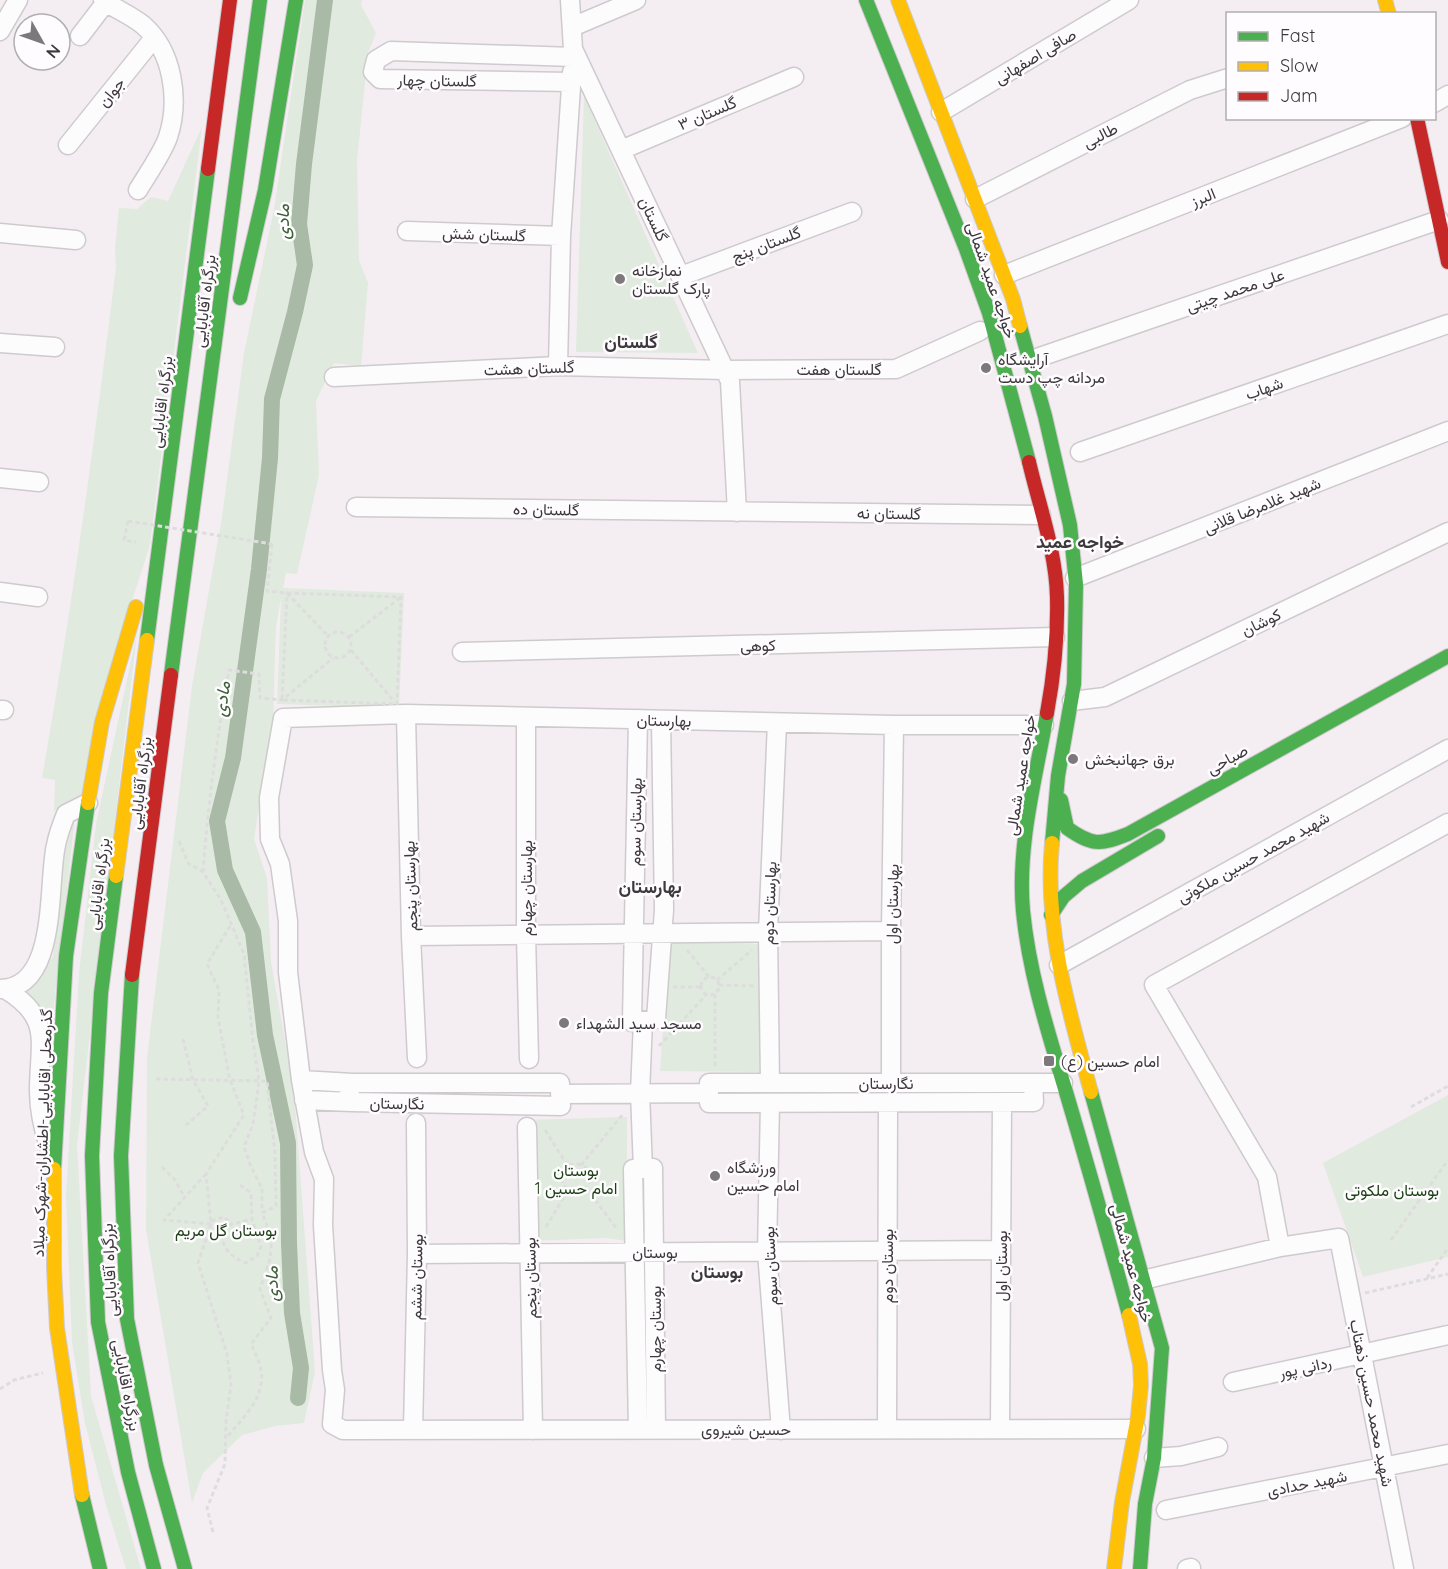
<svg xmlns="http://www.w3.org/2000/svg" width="1448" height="1569" font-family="Quicksand,Vazirmatn,sans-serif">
  <rect width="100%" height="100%" fill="#f4eef3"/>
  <path fill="#e1eadf" d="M305 0H362L361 5 376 33 368 53 357 161 359 260 368 283 361 366 334 363 316 401 319 475 297 574 286 573 283 588 404 593 399 708 277 704 281 598 276 627 273 721 254 839 267 878 271 962 294 1091 315 1372 304 1423 275 1426 242 1435 203 1473 192 1503 146 1229 147 1058 192 686 222 517 244 353 274 209Z
    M584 96 698 353 576 352Z
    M202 127 150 545 124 626 82 798 54 811 55 780 42 778C72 608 95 438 116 267L115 248 119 208 137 209 151 197 168 201Z
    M137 633 77 1145 91 1396 141 1569H126L106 1505 85 1423 72 1343 66 1196 79 973 96 824Z
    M75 817 47 1067V1016L20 989 40 975 53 956 64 856Z
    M669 939 759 944 763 1072 660 1071Z
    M1448 1095V1257L1363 1277 1323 1163Z
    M627 1117V1241L606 1238 527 1241 524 1120Z"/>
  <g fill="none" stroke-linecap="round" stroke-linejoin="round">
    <path stroke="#a9baa6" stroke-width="16" d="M298 1398 301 1368 292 1313 289 1243 288 1143 265 1035 253 932 225 870 217 821 233 758 259 569 270 458 272 399 295 312 305 265 299 224 304 164 325 0"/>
    <g stroke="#cecacd" stroke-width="21">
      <path id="street" d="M103 0C115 9 131 15 143 25 173 51 180 100 168 137 163 152 147 175 138 190
        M570 0 573 49 730 381 737 512
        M572 27 636 0
        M0 31 18 0
        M80 36 106 2
        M572 82 380 79 373 72 376 60 391 51 573 57
        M1434 103 1448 95
        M941 112 1129 0
        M68 145 154 38
        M621 150 794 77
        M975 199 1190 90 1228 78
        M407 231 561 236
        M0 233 76 240
        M1004 275 1402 118
        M681 276 852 212
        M0 343 55 347
        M1031 360 1439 220
        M558 366 561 236 572 72
        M334 377 558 366 725 370 896 369 980 331
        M1080 452 1448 324
        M0 478 39 482
        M356 507 1041 515
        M1075 578 1448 431
        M0 592 38 597
        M462 652 1055 637
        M1072 701 1105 697 1448 532
        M0 710H4
        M406 714 411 936 417 1058
        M526 717V934L529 1059
        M638 719 632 1022 643 1021 640 1093 643 1169 653 1168 656 1429
        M1044 725H894L406 714 283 718 269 798 270 839 280 864 288 921V972L301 1080 314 1152 324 1179 323 1225 332 1370 335 1390 332 1424 343 1430 1136 1429
        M411 936 891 931
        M1059 965 1448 749
        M0 989C59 989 47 884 56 845 58 835 62 824 66 814L88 803
        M5 989C53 1018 39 1042 39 1091 39 1110 44 1132 50 1150
        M643 1021 656 1019 664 910 661 720
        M301 1080 353 1083H560L561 1106 352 1102 349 1091 353 1083
        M770 1083 768 932 777 723
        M891 1083V931L894 725
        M1033 1083 1034 1102 709 1103V1083H1063
        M560 1094 709 1093
        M304 1100 352 1102
        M770 1103 767 1252 781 1430
        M527 1127 533 1430
        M1280 1247 1267 1177 1154 985 1448 823
        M417 1254 1001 1250
        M1143 1280 1280 1247 1339 1238 1404 1569
        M1233 1382 1448 1335
        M638 1429 633 1169H643
        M887 1429 888 1103
        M1000 1429 1002 1102
        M413 1430 417 1254 416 1123
        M1154 1458 1181 1456 1218 1447
        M1166 1510 1448 1454
        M1187 1569 1191 1568"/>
    </g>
    <g stroke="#cecacd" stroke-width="16">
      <path id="fast" d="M866 0 966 249 989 313 1029 462
        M240 298 265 190 296 0
        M1020 326 1045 416 1070 525 1076 584 1074 684 1058 776 1052 843
        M147 640 208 169
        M171 675 260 0
        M1047 713C1036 777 1017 845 1023 911 1029 973 1048 1032 1066 1092 1088 1166 1109 1241 1129 1315
        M1061 800 1067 828C1092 846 1100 845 1128 834L1448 656
        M116 876 101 993 92 1156 98 1322 128 1472 154 1569
        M1051 915 1063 897 1082 881 1158 836
        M132 975 121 1156 127 1319 156 1465 185 1569
        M1091 1092 1162 1348 1154 1458 1145 1504 1140 1569
        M54 1169 66 956 88 803
        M82 1495 100 1569"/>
    </g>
    <g stroke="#cecacd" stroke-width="16">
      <path id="slow" d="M898 0 1013 299 1020 326
        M1385 0 1389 14
        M88 803 102 722 136 607
        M1052 843C1044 929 1069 1011 1091 1092
        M116 876 147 640
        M54 1169V1268L57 1328 82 1495
        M1114 1569 1122 1502 1138 1416 1141 1385 1140 1364 1129 1315"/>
    </g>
    <g stroke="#cecacd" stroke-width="16">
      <path id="jam" d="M1417 118 1448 262
        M208 169 230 0
        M1029 462C1039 505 1056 552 1057 597 1058 636 1054 675 1047 713
        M132 975 171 675"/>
    </g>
    <path stroke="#deddde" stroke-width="3" stroke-dasharray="4.5 3" stroke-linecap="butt" d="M128 521 124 540 136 542
      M272 544 267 591 287 593 328 636
      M287 593 401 597 397 704 282 700Z
      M325 645a13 13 0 1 1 26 0a13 13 0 1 1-26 0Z
      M349 637 400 598
      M351 650 392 699
      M179 841 188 863 203 872 221 900 244 954 253 1041 259 1081 253 1124 244 1147 251 1167 262 1188V1213
      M203 872C208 804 217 737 229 670L259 674 260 698 282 700 333 658
      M687 950 709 977
      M701 986a9 9 0 1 1 18 0a9 9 0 1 1-18 0Z
      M717 980 752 950
      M719 985 754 986
      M673 987H701
      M183 1039 193 1080 208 1106 186 1125
      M659 1046 707 994
      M715 1066V993
      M156 1079 267 1081 275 1154 276 1206 262 1213 272 1238 270 1259 260 1289 271 1318 251 1344C255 1353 260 1362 261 1371 266 1397 242 1419 227 1437
      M1411 1107 1448 1086
      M545 1130 568 1166
      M562 1178a14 14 0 1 1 28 0a14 14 0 1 1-28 0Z
      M581 1165 624 1113
      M162 1167 175 1180 185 1198
      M206 1174 164 1220 211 1224
      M240 1185 251 1193 252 1219 261 1247 257 1256 246 1263C233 1258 225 1251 222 1238L229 1225 252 1219
      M586 1188 617 1229
      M211 1221 224 1217 232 1224
      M546 1227 568 1190
      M1391 1240 1448 1160
      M1427 1278 1448 1248
      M1365 1293 1448 1274
      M0 1389 14 1380 43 1373
      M213 1532 207 1508 225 1464 226 1421 231 1385 227 1354 198 1263 211 1224 206 1174 244 1115 230 1080 218 1018 219 990 207 964 232 923"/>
    <use href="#street" stroke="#fdfcfd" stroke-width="18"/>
    <use href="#fast" stroke="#4caf50" stroke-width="14"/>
    <use href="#slow" stroke="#ffc107" stroke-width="14"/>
    <use href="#jam" stroke="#c62828" stroke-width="14"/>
    <path stroke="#deddde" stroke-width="3" stroke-dasharray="4.5 3" stroke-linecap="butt" d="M128 521 272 544"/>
  </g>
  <g fill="#7c787b" stroke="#fefcfe" stroke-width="2">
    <circle cx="620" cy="279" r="6"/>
    <circle cx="986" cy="368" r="6"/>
    <circle cx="1073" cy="759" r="6"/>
    <circle cx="564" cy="1023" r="6"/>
    <rect x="1043" y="1055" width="12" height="12" rx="3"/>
    <circle cx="715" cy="1176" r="6"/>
  </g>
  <g text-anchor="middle" stroke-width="5" stroke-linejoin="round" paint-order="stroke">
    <g font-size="16" fill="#3c383b" stroke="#fefcfe">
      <text transform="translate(1035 56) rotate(-31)" y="6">صافی اصفهانی</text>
      <text transform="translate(437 80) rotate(1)" y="6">گلستان چهار</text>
      <text transform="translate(111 92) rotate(-51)" y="6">جوان</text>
      <text transform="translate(707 113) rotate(-23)" y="6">گلستان ۳</text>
      <text transform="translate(1100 135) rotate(-27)" y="6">طالبی</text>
      <text transform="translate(1203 197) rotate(-22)" y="6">البرز</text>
      <text transform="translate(654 219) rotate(65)" y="6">گلستان</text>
      <text transform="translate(484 234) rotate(2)" y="6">گلستان شش</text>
      <text transform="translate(766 244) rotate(-21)" y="6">گلستان پنج</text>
      <text transform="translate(992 280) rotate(71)" y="6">خواجه عمید شمالی</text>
      <text transform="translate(1235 290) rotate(-19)" y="6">علی محمد چیتی</text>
      <text transform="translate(204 301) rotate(-83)" y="6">بزرگراه آقابابایی</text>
      <text transform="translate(529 368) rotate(-2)" y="6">گلستان هشت</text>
      <text x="839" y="375">گلستان هفت</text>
      <text transform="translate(1264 388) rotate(-19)" y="6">شهاب</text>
      <text transform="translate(161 402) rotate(-83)" y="6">بزرگراه اقابابایی</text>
      <text transform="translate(1262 505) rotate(-22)" y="6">شهید غلامرضا قلانی</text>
      <text transform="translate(546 509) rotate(1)" y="6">گلستان ده</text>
      <text transform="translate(889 513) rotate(1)" y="6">گلستان نه</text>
      <text transform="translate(1261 622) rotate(-26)" y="6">کوشان</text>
      <text transform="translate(758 645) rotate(-1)" y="6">کوهی</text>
      <text transform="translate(664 720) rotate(1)" y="6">بهارستان</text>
      <text transform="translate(1227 759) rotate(-29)" y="6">صباحی</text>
      <text transform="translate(1020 775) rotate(-81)" y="6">خواجه عمید شمالی</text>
      <text transform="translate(140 783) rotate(-83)" y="6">بزرگراه آقابابایی</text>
      <text transform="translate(635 822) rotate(-89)" y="6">بهارستان سوم</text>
      <text transform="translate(1253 857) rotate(-29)" y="6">شهید محمد حسین ملکوتی</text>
      <text transform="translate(98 884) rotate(-83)" y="6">بزرگراه اقابابایی</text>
      <text transform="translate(410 886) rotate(-92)" y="6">بهارستان پنجم</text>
      <text transform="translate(526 888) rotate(-90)" y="6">بهارستان چهارم</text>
      <text transform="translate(769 903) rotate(-88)" y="6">بهارستان دوم</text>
      <text transform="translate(892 904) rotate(-89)" y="6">بهارستان اول</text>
      <text x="886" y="1089">نگارستان</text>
      <text transform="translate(397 1103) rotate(1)" y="6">نگارستان</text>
      <text transform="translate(42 1133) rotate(-88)" y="6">گذرمحلی اقابابایی-اطشاران-شهرک میلاد</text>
      <text x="655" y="1258">بوستان</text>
      <text transform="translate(1132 1263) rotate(75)" y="6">خواجه عمید شمالی</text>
      <text transform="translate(770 1266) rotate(-93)" y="6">بوستان سوم</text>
      <text transform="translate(887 1266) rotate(-90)" y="6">بوستان دوم</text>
      <text transform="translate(1001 1266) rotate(-90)" y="6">بوستان اول</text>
      <text transform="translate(109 1270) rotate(-93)" y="6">بزرگراه آقابابایی</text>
      <text transform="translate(416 1277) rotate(-89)" y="6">بوستان ششم</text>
      <text transform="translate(530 1278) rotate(-91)" y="6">بوستان پنجم</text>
      <text transform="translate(655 1329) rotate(-90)" y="6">بوستان چهارم</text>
      <text transform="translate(1305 1367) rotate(-12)" y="6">ردانی پور</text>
      <text transform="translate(127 1385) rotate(79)" y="6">بزرگراه اقابابایی</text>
      <text transform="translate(1372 1403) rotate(79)" y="6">شهید محمد حسین ذهتاب</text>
      <text x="746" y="1435">حسین شیروی</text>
      <text transform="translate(1307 1483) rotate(-11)" y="6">شهید حدادی</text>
    </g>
    <g font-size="16" fill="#3c383b" stroke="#fefcfe" text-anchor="start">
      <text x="632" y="276">نمازخانه<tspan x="632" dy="18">پارک گلستان</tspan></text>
      <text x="998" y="365">آرایشگاه<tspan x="998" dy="18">مردانه چپ دست</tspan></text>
      <text x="1085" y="765">برق جهانبخش</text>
      <text x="576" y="1029">مسجد سید الشهداء</text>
      <text x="1061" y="1067">امام حسین (ع)</text>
      <text x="727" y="1173">ورزشگاه<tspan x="727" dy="18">امام حسین</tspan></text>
    </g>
    <g font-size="16" fill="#1c4115" stroke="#fefcfe">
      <text x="576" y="1176">بوستان<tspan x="576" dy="18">امام حسین 1</tspan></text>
      <text x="1392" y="1196">بوستان ملکوتی</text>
      <text x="226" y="1236">بوستان گل مریم</text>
    </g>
    <g font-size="18" font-style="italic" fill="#3c6235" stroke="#fefcfe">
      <text transform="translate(283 222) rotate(-90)" y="6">مادی</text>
      <text transform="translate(222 699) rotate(-82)" y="6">مادی</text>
      <text transform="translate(272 1284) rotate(-91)" y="6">مادی</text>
    </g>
    <g font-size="18" font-weight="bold" fill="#3c383b" stroke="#fefcfe">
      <text x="631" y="348">گلستان</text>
      <text x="1080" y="548">خواجه عمید</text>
      <text x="650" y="893">بهارستان</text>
      <text x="717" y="1278">بوستان</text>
    </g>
  </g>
  <rect x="1226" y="12" width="210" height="108" fill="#fefcfe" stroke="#b0aeb0" stroke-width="1.5"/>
  <rect x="1238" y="32" width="30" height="9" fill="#4caf50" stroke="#b0aeb0" stroke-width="1.5"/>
  <text x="1280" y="42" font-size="18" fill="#3c383b">Fast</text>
  <rect x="1238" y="62" width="30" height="9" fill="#ffc107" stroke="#b0aeb0" stroke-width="1.5"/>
  <text x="1280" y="72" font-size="18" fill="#3c383b">Slow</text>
  <rect x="1238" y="92" width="30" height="9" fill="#c62828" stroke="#b0aeb0" stroke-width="1.5"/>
  <text x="1280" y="102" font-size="18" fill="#3c383b">Jam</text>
  <g transform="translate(42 42) rotate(130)"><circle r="28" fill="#fefcfe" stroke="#b0aeb0" stroke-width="1.5"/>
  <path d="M0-4.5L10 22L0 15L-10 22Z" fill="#7c787b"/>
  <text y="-9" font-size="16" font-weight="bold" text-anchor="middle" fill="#3c383b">N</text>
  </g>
</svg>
